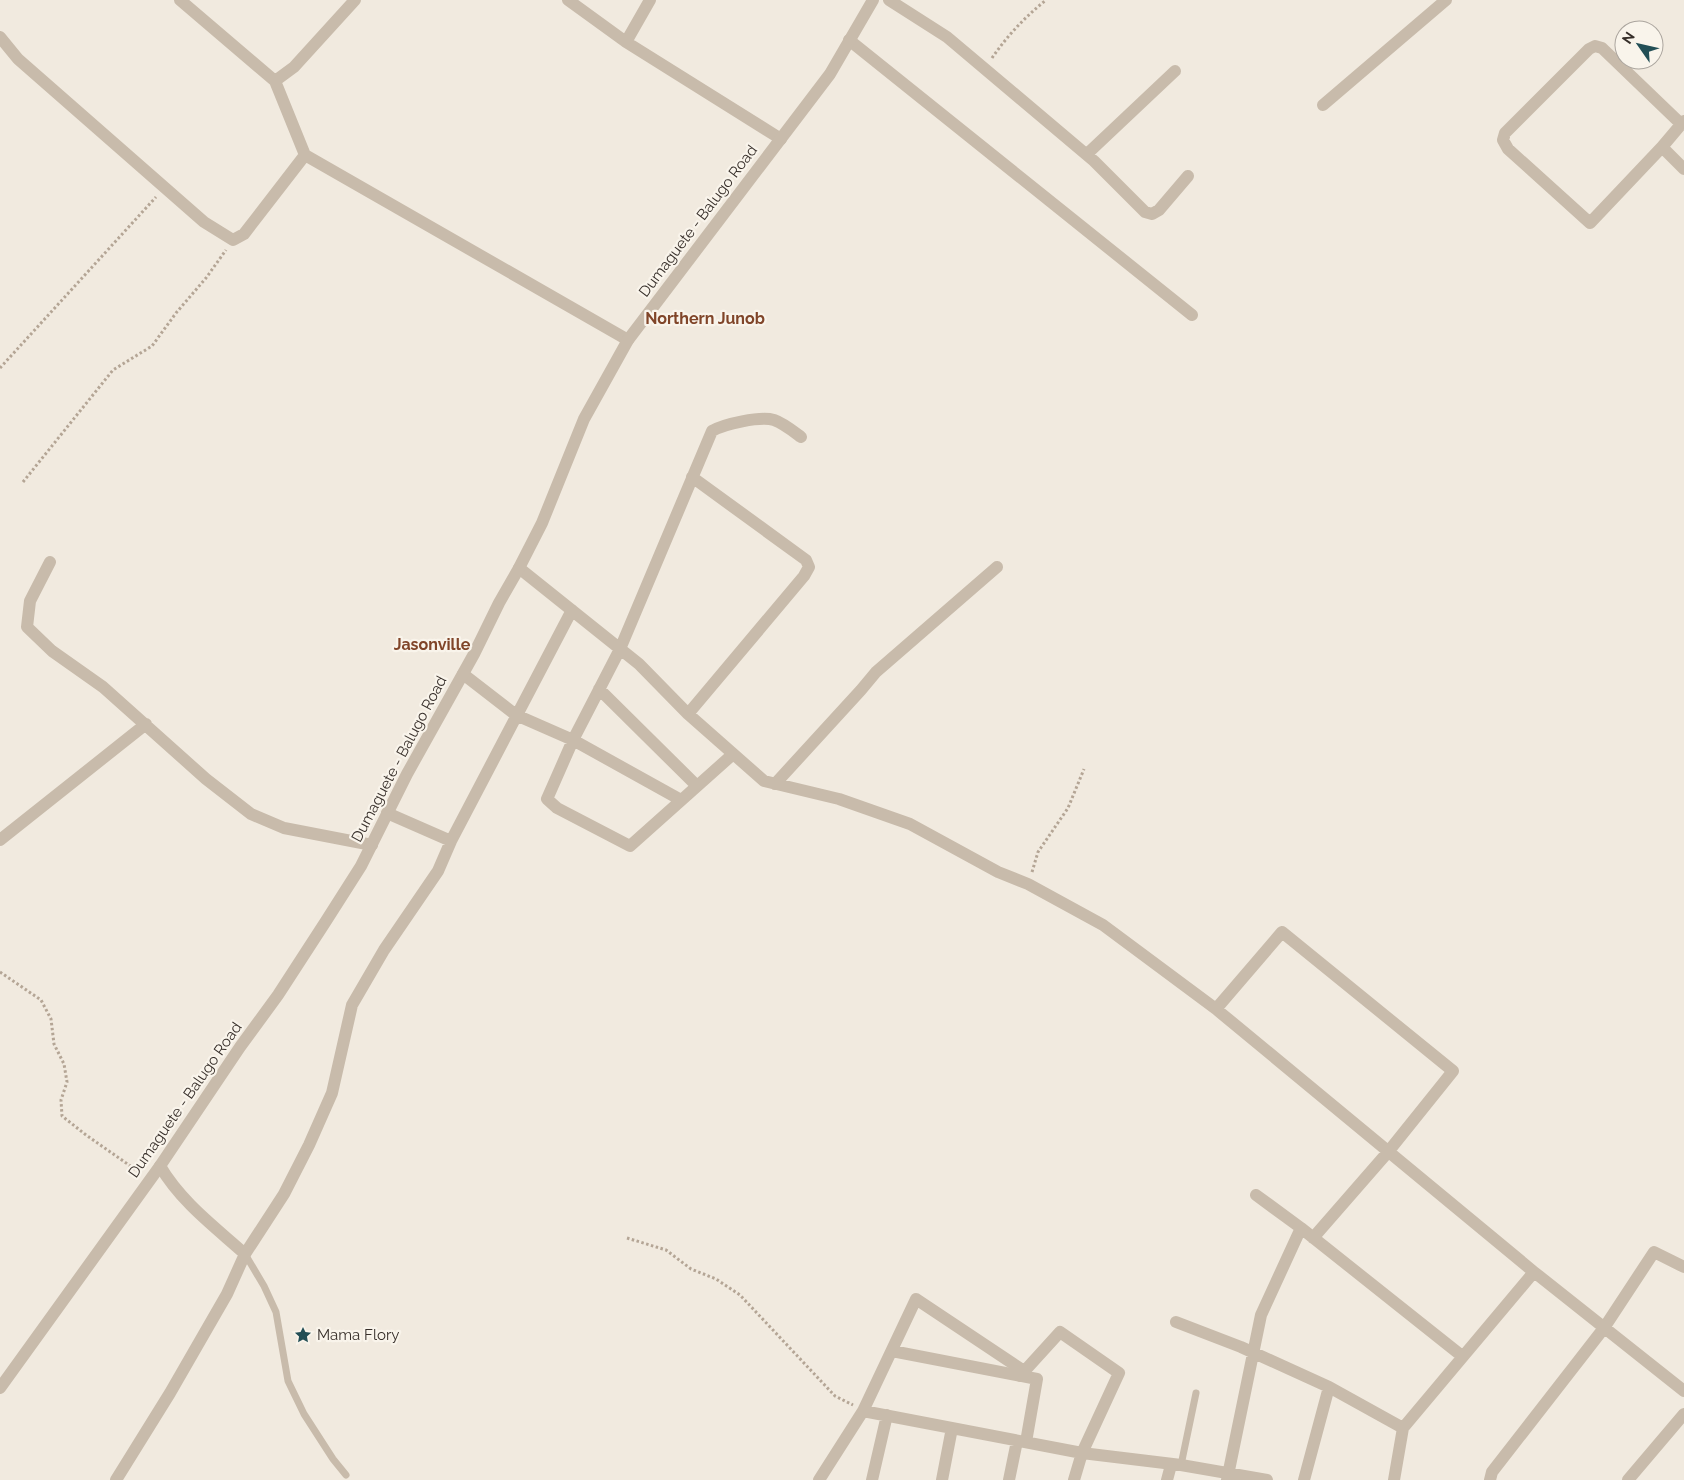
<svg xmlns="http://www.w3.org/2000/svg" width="1684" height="1480" font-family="Raleway,sans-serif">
  <rect width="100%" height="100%" fill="#f1eadf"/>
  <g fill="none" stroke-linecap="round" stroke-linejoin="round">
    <path stroke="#b4a595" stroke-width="3" stroke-dasharray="2.5 2.5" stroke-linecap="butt" d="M992 58C1007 36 1025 17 1046 0
      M0 368 156 197
      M23 482 113 370 152 346 176 313 206 278 226 250
      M1032 872 1038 852 1068 808 1084 769
      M0 972 41 1000 51 1019 54 1044 64 1064 67 1082 61 1100 62 1116 86 1135 139 1172
      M627 1238 666 1250 691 1269 716 1279 740 1295 835 1396 853 1405"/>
    <path stroke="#c8bbab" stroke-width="7" d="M245 1254 264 1286 276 1312 288 1381 304 1414 333 1459 346 1475
      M1181 1465 1196 1393"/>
    <path stroke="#c8bbab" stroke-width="12" d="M180 0 275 81 305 155 628 340
      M568 0 626 42 781 139
      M889 0 947 37 1094 161 1145 212 1152 214 1159 210 1188 176
      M0 37 18 59 204 222 233 240 244 234 305 155
      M849 40 1192 315
      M626 42 650 0
      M275 81 294 67 355 0
      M1323 105 1446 0
      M1681 124 1602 48 1595 46 1589 49 1505 133 1503 140 1508 149 1590 223 1662 147 1684 121
      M1662 147 1684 169
      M1087 154 1175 71
      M50 562 30 601 27 627 52 651 103 687 206 779 251 814 284 828 372 845
      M519 568 639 664 688 714 764 781 839 799 910 824 998 872 1028 884 1103 925 1216 1009 1534 1272 1684 1391
      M463 674 516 715 573 740 681 800
      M599 689 697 786
      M688 714 804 576 809 567 806 560 692 477
      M732 755 630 846 557 808 547 799 573 740 620 649 712 431C724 424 760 416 774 420 783 423 793 431 801 437
      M775 784 861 690 876 672 997 567
      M387 813 451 841
      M0 840 146 724
      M1216 1009 1282 932 1453 1071 1388 1152 1313 1238
      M160 1166C181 1202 215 1227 245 1254
      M1256 1195 1301 1228 1462 1356
      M1176 1322 1241 1347 1329 1387 1403 1428
      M892 1351 1037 1379 1026 1442
      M1020 1376 1060 1332 1119 1373 1082 1453 1074 1480
      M863 1411 1082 1453 1181 1465 1267 1480
      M116 1480 170 1393 227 1294 245 1254 284 1194 309 1145 332 1093 352 1005 384 950 438 871 451 841 572 610
      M819 1480 863 1411 916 1299 1024 1371
      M872 1480 887 1415
      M942 1480 952 1428
      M1009 1480 1017 1441
      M1167 1480 1171 1465
      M1227 1480 1261 1315 1301 1228
      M1304 1480 1329 1387
      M1394 1480 1403 1428 1534 1272
      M1490 1480 1492 1472 1604 1328 1654 1252 1684 1267
      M1628 1480 1684 1414"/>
    <path stroke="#c8bbab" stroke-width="12" d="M0 1388 160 1166 240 1047 278 995 326 921 361 866 407 774 474 654 499 603 519 568 542 523 584 419 628 340 830 74 873 0"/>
  </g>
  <defs>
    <g id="sight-bare" transform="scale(1.35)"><path d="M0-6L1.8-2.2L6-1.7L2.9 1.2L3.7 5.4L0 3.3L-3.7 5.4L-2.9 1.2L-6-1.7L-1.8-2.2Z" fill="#224e55" stroke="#f9f4eb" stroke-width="2.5" paint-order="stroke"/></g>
  </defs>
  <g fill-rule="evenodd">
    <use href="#sight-bare" x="303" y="1335"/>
  </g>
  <g text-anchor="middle" stroke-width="4.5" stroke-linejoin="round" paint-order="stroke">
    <g font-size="15" fill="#372f2a" stroke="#f9f4eb">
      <text transform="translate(698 221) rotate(-53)" y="5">Dumaguete - Balugo Road</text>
      <text transform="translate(399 759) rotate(-62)" y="5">Dumaguete - Balugo Road</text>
      <text transform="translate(185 1100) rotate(-55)" y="5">Dumaguete - Balugo Road</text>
    </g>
    <g font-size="15" fill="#372f2a" stroke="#f9f4eb" text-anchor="start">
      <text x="317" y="1340">Mama Flory</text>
    </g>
    <g font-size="16" font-weight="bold" fill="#804529" stroke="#f9f4eb">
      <text x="705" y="324">Northern Junob</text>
      <text x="432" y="650">Jasonville</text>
    </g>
  </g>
  <g transform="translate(1639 45) rotate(304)"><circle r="24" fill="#f9f4eb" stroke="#aba59e"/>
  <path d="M0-4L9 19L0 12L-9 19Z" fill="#224e55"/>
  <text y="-8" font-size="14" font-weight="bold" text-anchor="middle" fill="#372f2a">N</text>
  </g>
</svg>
